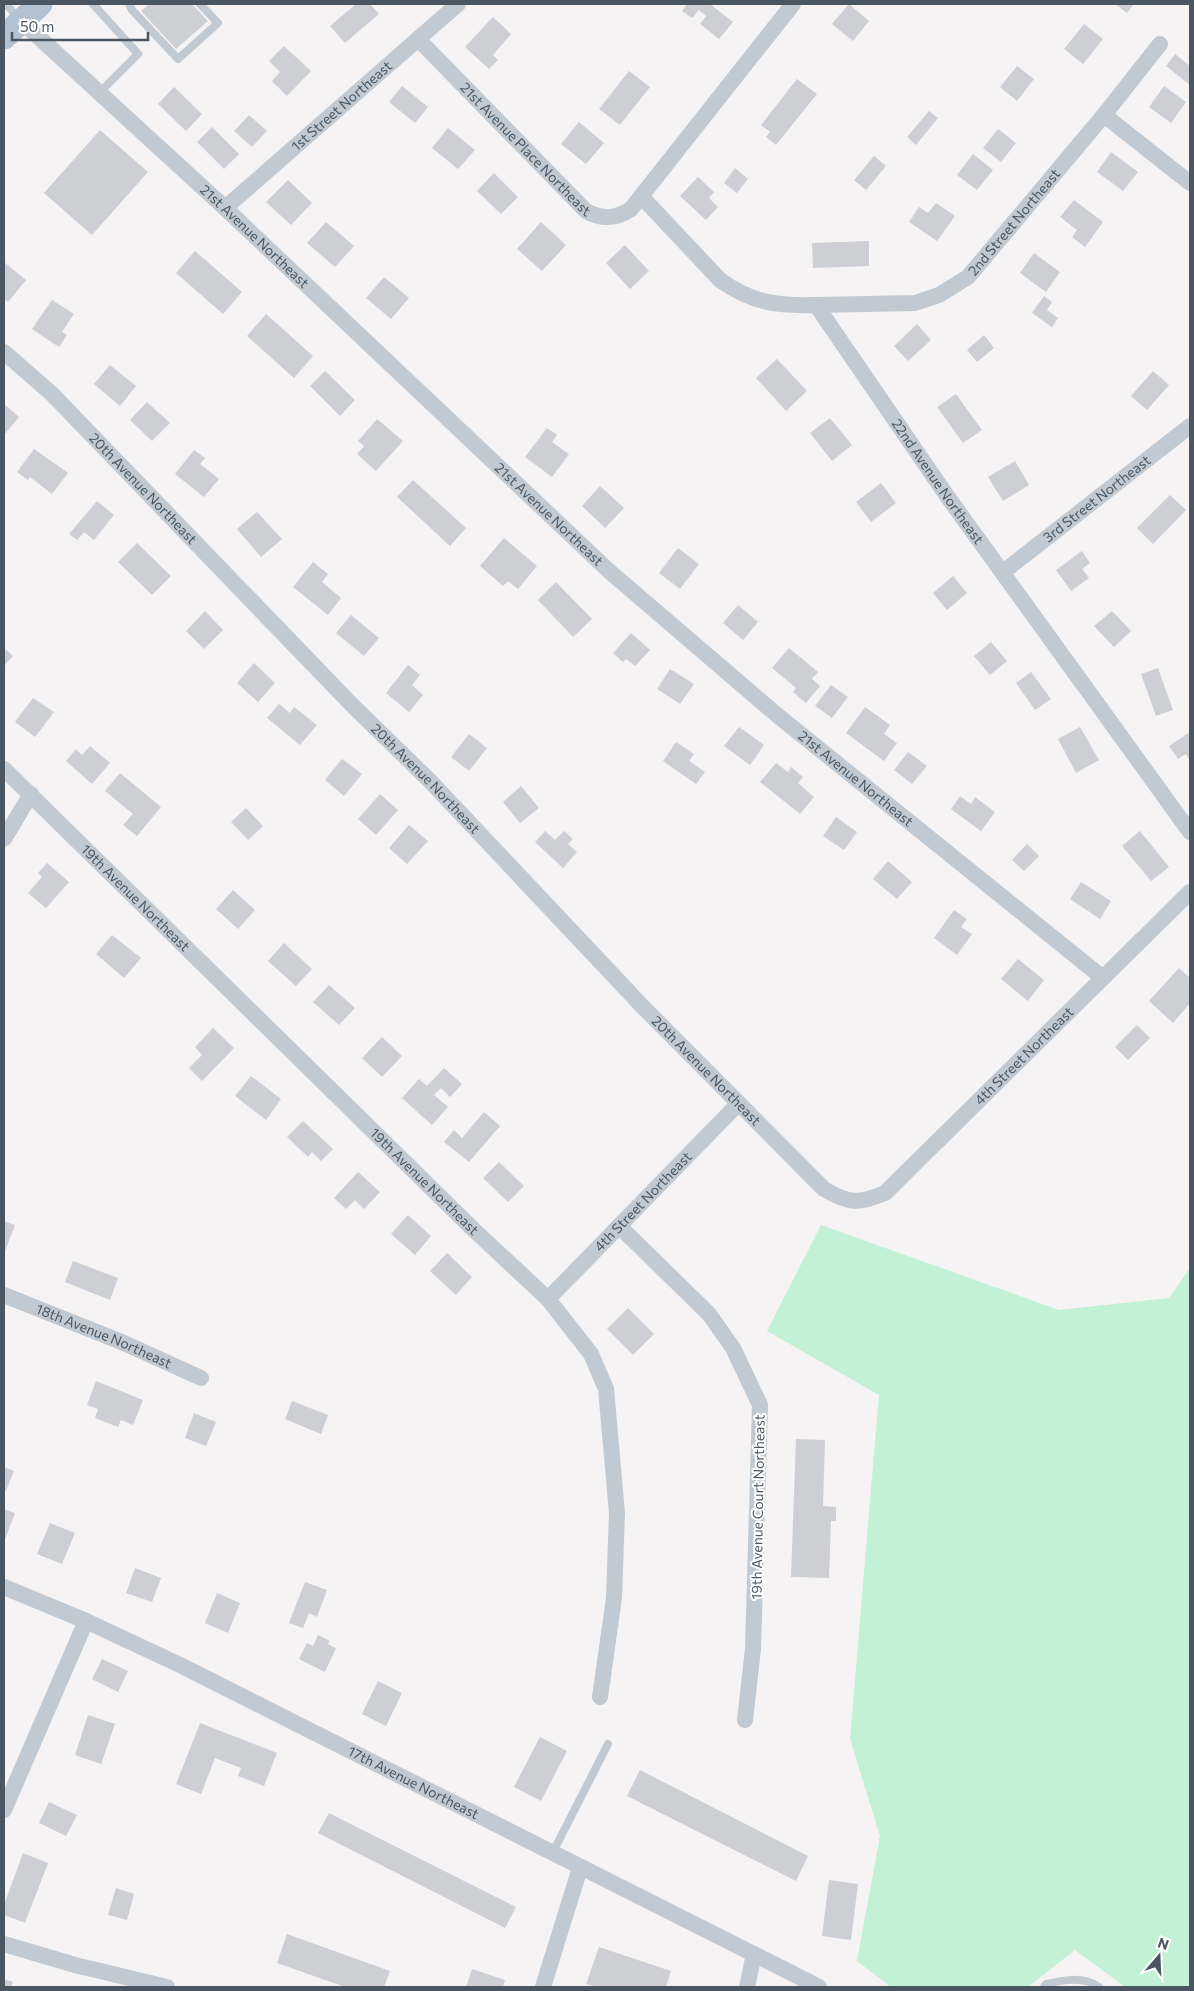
<svg xmlns="http://www.w3.org/2000/svg" width="1194" height="1991" font-family="Commissioner,sans-serif">
  <rect width="100%" height="100%" fill="#f5f3f3"/>
  <path fill="#c3f1d5" d="M821 1225 1059 1310 1169 1298 1190 1268V1987H1125L1075 1950 1028 1987H891L857 1961 880 1836 850 1739 879 1395 767 1331Z"/>
  <path fill="#cdcfd5" d="M149 4H192L208 21 176 49 141 11Z
    M356 4H370L379 14 345 43 330 26Z
    M687 4H710L733 22 719 39 700 24 706 16 699 10 692 18 682 11Z
    M849 4 869 21 853 41 832 24Z
    M1115 4H1134L1127 13Z
    M493 17 511 34 493 55 498 60 489 69 465 47Z
    M1084 24 1103 39 1083 64 1064 49Z
    M284 46 311 71 287 96 272 81 280 72 269 61Z
    M1175 54 1190 66V85L1166 66Z
    M1017 66 1034 79 1017 101 1000 87Z
    M629 71 650 87 620 125 599 109Z
    M797 79 817 94 776 145 766 137 770 132 761 125Z
    M402 86 428 107 415 123 389 102Z
    M1164 86 1186 102 1171 123 1149 107Z
    M174 87 202 114 186 131 158 104Z
    M929 111 938 118 916 145 907 137Z
    M249 115 267 131 252 147 234 131Z
    M579 122 604 143 586 164 561 144Z
    M212 127 239 154 224 169 197 142Z
    M448 128 475 150 458 169 432 148Z
    M998 129 1016 143 1001 162 983 148Z
    M100 130 148 172 92 235 44 193Z
    M1111 152 1138 172 1123 191 1097 172Z
    M973 154 993 170 977 190 957 175Z
    M874 156 886 166 866 190 854 180Z
    M735 168 748 179 737 193 724 183Z
    M494 173 518 197 501 214 477 191Z
    M698 177 714 192 709 198 718 207 706 220 680 196Z
    M288 180 312 203 291 225 266 202Z
    M1074 200 1103 222 1085 247 1072 237 1077 230 1060 217Z
    M936 203 955 216 937 241 909 222 919 207 928 213Z
    M326 222 354 246 335 267 307 243Z
    M541 222 566 245 542 271 517 249Z
    M869 241V266L813 268 812 243Z
    M625 245 649 271 630 289 606 263Z
    M195 251 242 292 223 314 176 273Z
    M1034 253 1060 272 1046 292 1020 273Z
    M4 262 26 280 8 302 4 299Z
    M384 277 409 298 391 319 366 298Z
    M1044 296 1052 302 1047 310 1058 318 1052 327 1032 313Z
    M52 300 74 314 62 332 67 335 59 347 32 329Z
    M266 314 313 356 294 378 247 336Z
    M917 324 931 340 908 361 894 346Z
    M984 335 994 348 977 362 967 350Z
    M777 359 807 391 786 411 756 378Z
    M110 365 136 386 120 406 94 384Z
    M325 371 355 400 340 416 310 386Z
    M1153 371 1169 385 1147 410 1131 396Z
    M956 394 982 430 963 443 937 407Z
    M147 402 170 423 152 441 130 420Z
    M4 404 19 417 4 435Z
    M830 418 852 445 832 461 810 433Z
    M377 419 403 441 376 471 357 454 364 446 358 441Z
    M547 428 557 435 552 442 569 454 552 477 525 457Z
    M34 449 68 473 52 494 30 477 28 480 17 472Z
    M194 450 205 458 200 464 219 479 204 497 175 474Z
    M1015 461 1029 485 1003 501 988 477Z
    M413 480 466 528 450 546 397 497Z
    M881 483 896 503 871 522 856 502Z
    M600 486 624 508 605 528 582 506Z
    M1170 495 1186 510 1153 544 1137 528Z
    M97 501 114 515 94 540 84 532 77 540 69 534Z
    M257 512 282 539 261 557 237 529Z
    M504 538 537 566 518 589 508 581 503 586 480 566Z
    M137 543 171 576 152 595 118 562Z
    M678 548 699 564 680 589 659 573Z
    M1082 551 1090 563 1082 569 1089 578 1071 591 1056 570Z
    M313 562 328 574 322 582 341 598 328 615 293 587Z
    M953 576 967 593 947 610 933 593Z
    M556 582 592 619 573 637 538 600Z
    M738 605 758 622 743 640 723 623Z
    M205 611 223 630 204 649 186 631Z
    M1112 611 1131 631 1114 647 1094 626Z
    M351 615 379 638 364 656 336 633Z
    M631 633 650 650 635 666 626 659 623 662 613 653Z
    M991 642 1007 661 990 675 974 656Z
    M4 648 13 656 4 666Z
    M789 648 818 672 812 679 820 686 806 703 793 692 796 688 772 668Z
    M254 663 275 683 258 702 237 683Z
    M408 665 420 675 412 685 423 695 409 712 386 693Z
    M1158 668 1173 710 1156 716 1141 674Z
    M670 669 694 684 680 704 657 689Z
    M1031 672 1051 699 1035 710 1016 683Z
    M831 685 848 697 832 718 815 706Z
    M33 698 54 712 35 737 15 722Z
    M279 704 290 713 294 707 317 725 300 745 267 718Z
    M865 707 890 725 884 734 897 743 884 761 846 733Z
    M739 727 764 745 750 765 724 746Z
    M1080 727 1099 760 1076 773 1058 739Z
    M1190 732V761L1186 754 1178 759 1169 746Z
    M469 734 487 748 469 771 451 757Z
    M676 742 694 754 689 761 705 772 696 784 663 761Z
    M90 746 110 763 92 784 66 761 76 749 82 755Z
    M908 752 927 766 912 784 894 770Z
    M342 759 362 774 344 796 325 780Z
    M776 763 788 772 791 767 803 777 798 783 814 797 800 814 760 782Z
    M120 773 161 807 137 836 123 825 133 814 105 791Z
    M521 786 539 808 520 823 503 802Z
    M380 794 398 810 376 835 358 819Z
    M960 796 971 804 975 797 995 812 981 831 951 809Z
    M246 808 263 826 248 840 231 822Z
    M836 817 857 832 844 850 823 836Z
    M409 825 428 841 407 864 389 848Z
    M545 831 555 840 564 831 573 839 568 844 577 852 563 868 535 842Z
    M1140 831 1169 867 1151 881 1122 846Z
    M1027 844 1039 856 1024 871 1012 860Z
    M888 861 912 882 897 899 873 879Z
    M47 863 69 882 46 908 28 893 42 877 38 873Z
    M1081 882 1111 901 1100 919 1070 899Z
    M233 890 255 910 238 929 216 909Z
    M954 910 967 919 961 927 972 934 957 955 934 938Z
    M112 935 141 958 124 978 96 954Z
    M284 943 312 969 296 986 268 961Z
    M1018 959 1044 980 1028 1001 1001 979Z
    M1179 968 1190 978V1003L1173 1023 1149 1001Z
    M329 985 355 1008 339 1025 313 1002Z
    M1137 1025 1150 1038 1128 1060 1115 1047Z
    M213 1028 234 1048 202 1081 189 1068 202 1055 195 1047Z
    M382 1037 402 1056 382 1077 362 1058Z
    M444 1068 462 1084 450 1097 441 1088 434 1095 448 1107 432 1125 402 1098 419 1079 427 1086Z
    M251 1076 281 1099 266 1120 235 1096Z
    M484 1112 500 1126 469 1162 444 1142 454 1130 462 1138Z
    M303 1121 333 1149 321 1161 312 1152 308 1157 287 1137Z
    M499 1162 524 1186 508 1202 483 1178Z
    M358 1172 380 1192 364 1209 355 1200 346 1209 334 1198Z
    M408 1215 431 1236 415 1255 391 1234Z
    M4 1221 15 1225 5 1251 4 1250Z
    M447 1253 472 1277 456 1295 430 1271Z
    M73 1261 118 1278 110 1300 65 1282Z
    M628 1308 654 1334 633 1355 607 1329Z
    M96 1381 143 1400 133 1425 121 1420 118 1427 95 1418 98 1409 87 1405Z
    M292 1401 328 1415 321 1434 285 1419Z
    M194 1413 216 1422 206 1446 185 1438Z
    M796 1439 825 1440 823 1506 836 1507V1521H831L829 1578 791 1577Z
    M4 1467 14 1471 6 1491 4 1490Z
    M4 1509 15 1513 4 1542Z
    M50 1523 75 1533 62 1564 37 1554Z
    M135 1568 161 1578 152 1602 126 1593Z
    M305 1582 327 1590 317 1617 309 1613 303 1628 289 1623Z
    M217 1593 240 1603 228 1633 205 1623Z
    M318 1635 330 1641 328 1644 336 1648 325 1672 299 1659 307 1643 313 1646Z
    M102 1659 128 1671 118 1692 92 1679Z
    M378 1681 402 1693 386 1726 362 1714Z
    M88 1715 115 1724 101 1764 75 1755Z
    M200 1723 277 1753 264 1786 238 1776 241 1768 215 1758 201 1794 176 1784Z
    M540 1737 567 1751 541 1801 514 1787Z
    M640 1770 808 1856 796 1881 627 1796Z
    M49 1802 77 1815 66 1836 39 1823Z
    M329 1813 516 1907 505 1928 318 1833Z
    M23 1853 48 1863 25 1923 4 1915V1905Z
    M829 1880 858 1884 851 1940 822 1936Z
    M116 1888 134 1894 127 1920 108 1915Z
    M287 1934 390 1971 384 1987H345L277 1963Z
    M599 1947 671 1971 666 1987H597L586 1984Z
    M472 1969 505 1980 503 1987H466Z
    M4 1979 13 1982 11 1987H4Z"/>
  <g fill="none" stroke-linecap="round" stroke-linejoin="round">
    <path stroke="#c1cad2" stroke-width="8" d="M6 4 19 19
      M93 4 138 54 99 93
      M129 4 132 10 178 59 218 23 200 4
      M552 1854 608 1744
      M1044 1987 1046 1984C1064 1980 1083 1976 1099 1987"/>
    <g stroke="#c1cad2" stroke-width="16">
      <path id="s1" d="M20 20 225 208 609 571 777 715 1103 978"/>
      <path id="s2" d="M418 39 586 211C602 220 616 219 631 209L793 4"/>
      <path d="M1104 115 1190 183"/>
      <path id="s3" d="M641 196 720 280C752 303 777 306 816 305L947 496 1190 832"/>
      <path id="s4" d="M225 208 458 4"/>
      <path id="s5" d="M816 305 915 303 939 295 968 277 1104 115 1160 44"/>
      <path id="s6" d="M4 352 52 394 353 706 430 781 643 1007 824 1189C849 1204 859 1204 885 1193L1190 892"/>
      <path id="s7" d="M1003 572 1190 426"/>
      <path id="s8" d="M4 769 474 1230 548 1299 591 1354 606 1389 617 1513 614 1598 600 1697"/>
      <path d="M4 839 31 794"/>
      <path d="M619 1226 709 1314 733 1348 760 1405 753 1649 745 1720"/>
      <path id="s9" d="M4 1295 124 1343 201 1378"/>
      <path id="s10" d="M548 1299 738 1104"/>
      <path id="s11" d="M4 1587 86 1621 180 1665 819 1987"/>
      <path d="M4 1810 86 1621"/>
      <path d="M4 1944 75 1965 167 1987"/>
      <path d="M543 1987 580 1868"/>
      <path d="M747 1987 754 1954"/>
    </g>
    <path stroke="#b3c2d1" stroke-width="25" d="M4 37 40 4"/>
  </g>
  <g text-anchor="middle" stroke-width="4" stroke-linejoin="round" paint-order="stroke">
    <g font-size="14" fill="#4a5661" stroke="#fff">
      <text dy="5" stroke="none"><textPath href="#s4" startOffset="155">1st Street Northeast</textPath></text>
      <text dy="5" stroke="none"><textPath href="#s2" startOffset="154">21st Avenue Place Northeast</textPath></text>
      <text dy="5" stroke="none"><textPath href="#s5" startOffset="230">2nd Street Northeast</textPath></text>
      <text dy="5" stroke="none"><textPath href="#s1" startOffset="319">21st Avenue Northeast</textPath></text>
      <text dy="5" stroke="none"><textPath href="#s3" startOffset="431">22nd Avenue Northeast</textPath></text>
      <text dy="5" stroke="none"><textPath href="#s6" startOffset="195">20th Avenue Northeast</textPath></text>
      <text dy="5" stroke="none"><textPath href="#s7" startOffset="119">3rd Street Northeast</textPath></text>
      <text dy="5" stroke="none"><textPath href="#s1" startOffset="724">21st Avenue Northeast</textPath></text>
      <text dy="5" stroke="none"><textPath href="#s1" startOffset="1129">21st Avenue Northeast</textPath></text>
      <text dy="5" stroke="none"><textPath href="#s6" startOffset="600">20th Avenue Northeast</textPath></text>
      <text dy="5" stroke="none"><textPath href="#s8" startOffset="184">19th Avenue Northeast</textPath></text>
      <text dy="5" stroke="none"><textPath href="#s6" startOffset="1432">4th Street Northeast</textPath></text>
      <text dy="5" stroke="none"><textPath href="#s6" startOffset="1005">20th Avenue Northeast</textPath></text>
      <text dy="5" stroke="none"><textPath href="#s8" startOffset="589">19th Avenue Northeast</textPath></text>
      <text dy="5" stroke="none"><textPath href="#s10" startOffset="136">4th Street Northeast</textPath></text>
      <text dy="5" stroke="none"><textPath href="#s9" startOffset="108">18th Avenue Northeast</textPath></text>
      <text transform="translate(758 1507) rotate(-89)" y="5">19th Avenue Court Northeast</text>
      <text dy="5" stroke="none"><textPath href="#s11" startOffset="454">17th Avenue Northeast</textPath></text>
    </g>
  </g>
  <rect width="1194" height="1991" fill="none" stroke="#4a5661" stroke-width="10"/>
  <g transform="translate(1159 1956) rotate(19)" stroke="#ffffff" stroke-width="4" paint-order="stroke">
  <path d="M0-4L9 19L0 12L-9 19Z" fill="#4a5661"/>
  <text y="-8" font-size="14" font-weight="bold" text-anchor="middle" fill="#4a5661">N</text>
  </g>
  <path d="M12 32v8h136v-8" fill="none" stroke="#4a5661" stroke-width="2.5"/>
  <text x="20" y="32" font-size="15" fill="#4a5661" stroke="#ffffff" stroke-width="4" paint-order="stroke">50 m</text>
</svg>
